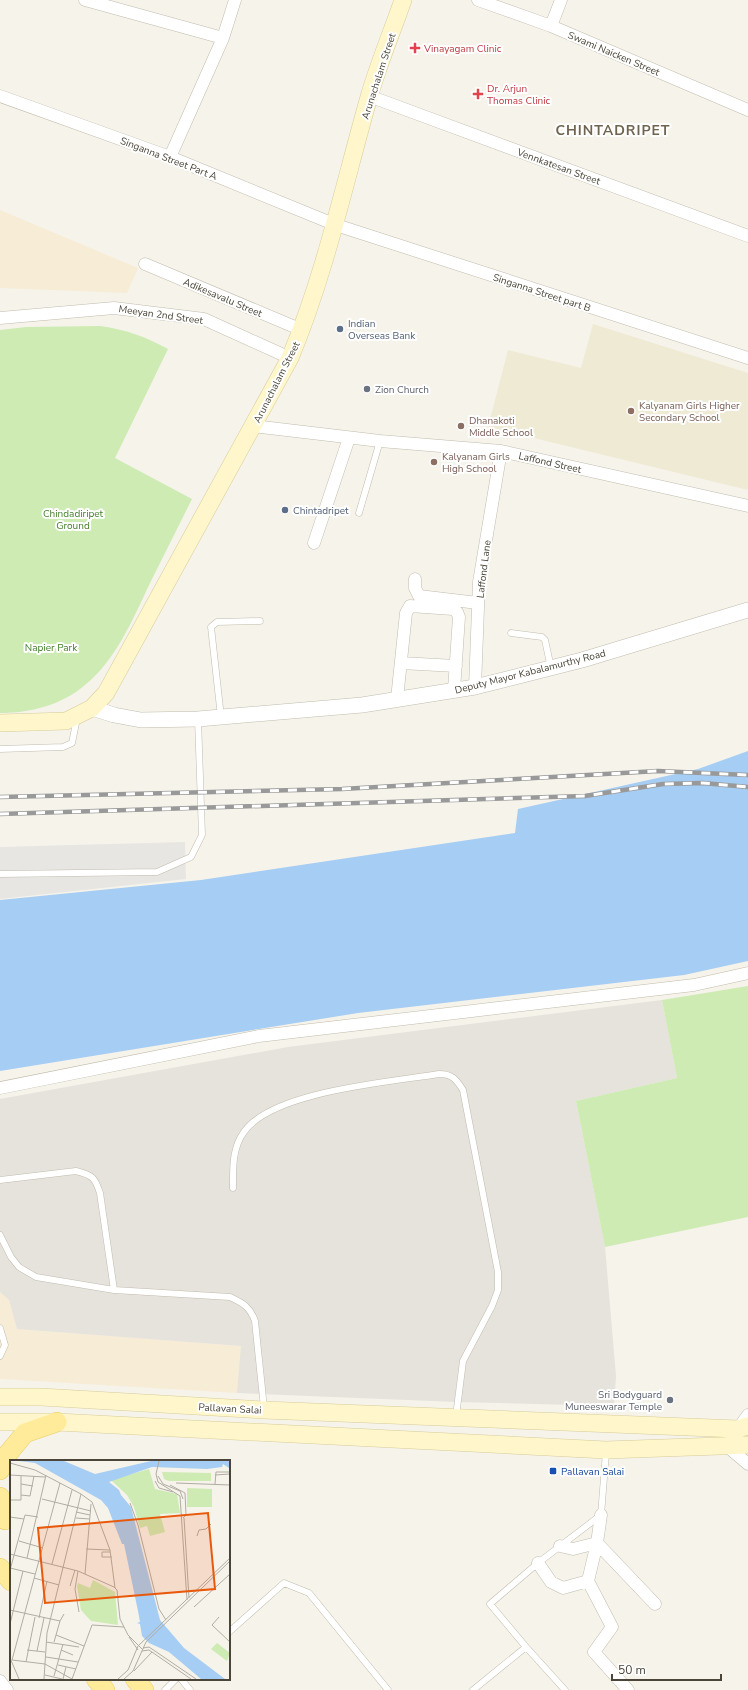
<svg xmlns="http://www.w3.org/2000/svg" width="748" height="1690" font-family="'Nunito Sans',sans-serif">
  <rect width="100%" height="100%" fill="#f6f3eb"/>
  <path fill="#f7ecd6" d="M0 210 138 268 127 293 0 288Z
    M0 1292 9 1300 17 1329 242 1346 237 1393 0 1379Z"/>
  <path fill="#e6e2dc" d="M662 1000 677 1078 576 1101 605 1247 616 1376 614 1406 457 1402 237 1393 241 1346 17 1329 9 1300 0 1292V1099L288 1047Z"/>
  <path fill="#efead4" d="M593 324 748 373V490L488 427 508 350 581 368Z"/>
  <path fill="#cdebb3" d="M100 326C127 330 144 336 168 349L115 458 192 499C178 527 164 555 150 583 133 619 116 660 85 685 62 705 30 713 0 713V330L26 327Z
    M748 986V1217L605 1247 576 1101 677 1078 662 1000Z"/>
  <path fill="#e7e6e2" d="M185 842 186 879 0 899V847Z"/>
  <path fill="#a6cdf3" d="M748 751V961L684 975 358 1013 0 1071V900L201 880 515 833 518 809 698 769Z"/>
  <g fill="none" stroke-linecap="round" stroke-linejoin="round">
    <g stroke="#c2bcad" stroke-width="7">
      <path id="service" d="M359 513 380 441
        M511 633 542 637 545 640 551 668
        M221 717 211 627 217 622 260 621
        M0 749 63 747 72 743 77 718
        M0 874 157 872 191 857 202 835 198 719
        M0 1180 76 1171C93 1175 95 1178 100 1193L114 1290
        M233 1188C233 1169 232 1148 244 1132 272 1091 391 1082 439 1074 452 1074 456 1079 463 1090L498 1272V1290L492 1306 463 1361 456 1416
        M0 1235 11 1257 19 1267 36 1277 114 1290 230 1297C243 1303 250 1307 255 1321L264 1408
        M0 1328 5 1345 0 1356
        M229 1632 284 1583 309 1593 388 1690
        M181 1679 190 1690
        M165 1690 176 1679
        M473 1690 526 1647
        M565 1690 526 1647 490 1604 538 1563 601 1515 606 1452"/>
    </g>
    <g stroke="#c2bcad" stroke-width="13">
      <path id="minor" d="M85 0 223 38
        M478 0 551 26 748 110
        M551 26 561 0
        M0 96 170 157 336 225 748 358
        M369 96 748 236
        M170 157 223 38 235 0
        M145 264 302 330
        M0 318 114 308 204 319 290 358
        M253 426 380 441 501 451 748 506
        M314 543 349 438
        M415 579V588L419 596 478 603
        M401 663 456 666
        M475 687 479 582 501 451
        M397 699 406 613 410 606 453 609 457 612 459 617 454 690
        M0 1088 259 1036 694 985 748 973
        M738 1429 748 1415
        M728 1443V1447L748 1464
        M601 1515 597 1543 655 1604
        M560 1546 573 1549 597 1543 588 1581
        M538 1563 551 1582 563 1588 588 1581 612 1627 594 1652 628 1690
        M0 1681 7 1690"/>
    </g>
    <g stroke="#c2bcad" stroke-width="16">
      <path id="tertiary" d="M92 708 114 715 141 720 198 719 362 705 475 687 582 660 748 610"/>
    </g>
    <g stroke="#d7cc9a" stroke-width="18">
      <path id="secondary" d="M0 723 66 721 92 708 106 693 290 358C325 274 344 185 369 97 378 65 392 32 403 0
        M0 1397H41L264 1410 738 1429 748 1426
        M0 1422H57L606 1450 748 1445"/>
    </g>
    <g stroke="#e8cc66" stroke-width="20">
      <path id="primary" d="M0 1470 2 1461 25 1433 57 1422
        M0 1497 5 1520
        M0 1568 11 1581
        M96 1679 105 1690
        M135 1679 144 1690"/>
    </g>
    <use href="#service" stroke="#fff" stroke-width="6"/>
    <use href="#minor" stroke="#fff" stroke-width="12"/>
    <use href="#tertiary" stroke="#fff" stroke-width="15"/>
    <use href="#secondary" stroke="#fff7cb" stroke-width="17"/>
    <use href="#primary" stroke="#ffeb9a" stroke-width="19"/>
    <g stroke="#999" stroke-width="4.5">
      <path id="rail" d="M0 797 342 789 658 771 748 775
        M0 814 585 796 663 784 703 783 748 787"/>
    </g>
    <use href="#rail" stroke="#fff" stroke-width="3" stroke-dasharray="9" stroke-linecap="butt"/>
  </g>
  <g fill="#e0444e" stroke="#fff" stroke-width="1.5">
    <path d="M413 42h4v4h4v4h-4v4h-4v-4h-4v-4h4z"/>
    <path d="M476 88h4v4h4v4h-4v4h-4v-4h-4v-4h4z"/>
  </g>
  <g fill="#5c6f8a" stroke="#fff" stroke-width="1.5">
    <circle cx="340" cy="329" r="4"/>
    <circle cx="285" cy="510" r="4"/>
  </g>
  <g fill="#6b7280" stroke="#fff" stroke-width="1.5">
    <circle cx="367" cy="389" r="4"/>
    <circle cx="670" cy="1400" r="4"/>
  </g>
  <g fill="#8d6e63" stroke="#fff" stroke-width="1.5">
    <circle cx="631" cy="411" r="4"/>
    <circle cx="461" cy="426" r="4"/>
    <circle cx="434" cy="462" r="4"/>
  </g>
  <rect fill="#1a4fb4" stroke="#fff" stroke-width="1.5" x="549" y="1467" width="8" height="8" rx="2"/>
  <g text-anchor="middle" stroke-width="4" stroke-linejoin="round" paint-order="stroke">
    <g font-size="10" fill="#be3a42" stroke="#fff" text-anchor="start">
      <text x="424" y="52">Vinayagam Clinic</text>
      <text x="487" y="92">Dr. Arjun<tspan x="487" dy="12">Thomas Clinic</tspan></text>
    </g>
    <g font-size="10" fill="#4a4538" stroke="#fff">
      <text transform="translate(614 53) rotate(23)" y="4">Swami Naicken Street</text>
      <text transform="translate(378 76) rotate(-72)" y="4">Arunachalam Street</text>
      <text transform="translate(169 158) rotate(21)" y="4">Singanna Street Part A</text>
      <text transform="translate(559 166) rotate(20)" y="4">Vennkatesan Street</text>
      <text transform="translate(542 292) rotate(18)" y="4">Singanna Street part B</text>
      <text transform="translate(223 297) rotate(23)" y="4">Adikesavalu Street</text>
      <text transform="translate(161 314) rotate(8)" y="4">Meeyan 2nd Street</text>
      <text transform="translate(276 382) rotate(-63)" y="4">Arunachalam Street</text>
      <text transform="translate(550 462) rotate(13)" y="4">Laffond Street</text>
      <text transform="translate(483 569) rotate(-83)" y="4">Laffond Lane</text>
      <text transform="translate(530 671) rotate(-14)" y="4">Deputy Mayor Kabalamurthy Road</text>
      <text transform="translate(230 1408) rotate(3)" y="4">Pallavan Salai</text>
    </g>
    <g font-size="10" fill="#4e5e75" stroke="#fff" text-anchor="start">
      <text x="348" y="327">Indian<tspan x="348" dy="12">Overseas Bank</tspan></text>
      <text x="293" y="514">Chintadripet</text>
    </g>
    <g font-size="10" fill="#5b616d" stroke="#fff" text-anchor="start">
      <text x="375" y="393">Zion Church</text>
      <text x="662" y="1398" text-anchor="end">Sri Bodyguard<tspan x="662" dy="12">Muneeswarar Temple</tspan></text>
    </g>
    <g font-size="10" fill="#785e54" stroke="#fff" text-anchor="start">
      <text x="639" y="409">Kalyanam Girls Higher<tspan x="639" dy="12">Secondary School</tspan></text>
      <text x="469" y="424">Dhanakoti<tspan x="469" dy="12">Middle School</tspan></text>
      <text x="442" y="460">Kalyanam Girls<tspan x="442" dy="12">High School</tspan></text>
    </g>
    <g font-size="10" fill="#427f28" stroke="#fff">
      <text x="73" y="517">Chindadiripet<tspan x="73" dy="12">Ground</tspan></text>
      <text x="51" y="651">Napier Park</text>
    </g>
    <g font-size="10" fill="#164399" stroke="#fff" text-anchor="start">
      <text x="561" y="1475">Pallavan Salai</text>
    </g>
    <g font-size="14" font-weight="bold" letter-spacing="1" fill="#6e644f" stroke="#fff">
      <text x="613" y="135">CHINTADRIPET</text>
    </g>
  </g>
  <g transform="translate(10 1460)">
    <rect width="220" height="220" fill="#f6f3eb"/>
    <path d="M139 9 145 29 167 34 170 53 150 54 155 72 140 76 137 66 130 68 124 47 117 35 101 20ZM152 12 201 13V21H159L154 19ZM177 28 202 29V47H177ZM83 120 105 132 108 165 81 161 71 150 67 126 68 123 80 128ZM207 183 220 193 217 201 201 189Z" fill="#cdebb3"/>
    <path d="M9 1H54L85 14 141 1H220L219 8 213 4 212 7 197 9 142 7 99 22 109 30 111 35 121 47 150 160 174 188 215 219H191L159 192 139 183 132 176 130 164 127 163 130 162 128 151 114 84H112L98 48 91 40 25 3Z" fill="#a6cdf3"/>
    <path fill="none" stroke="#b1ada3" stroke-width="1" d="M149 1 146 14 148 22 170 36 177 140M0 3 25 10 71 34 82 42 100 90 105 128M0 15 35 17M205 15 220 14M11 16V35M148 16 153 24 170 31 173 39M145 21 149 28 163 32M50 23 2 200 35 204 62 219M166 23 220 25M11 24 23 26M205 24 206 12H220M160 25 175 33 176 55 173 58M32 39 81 51M0 40H11V35L20 36 24 16M120 43 128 65 149 149 156 160M66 52 80 55M0 57 14 59M66 58 80 59M174 58 179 138M187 76 189 70 196 69 201 64M9 81 33 88M76 89 100 90M100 92H92V97H102M0 94 68 111 104 127 107 130 110 159 118 175 132 189M17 98 36 15M42 104 62 30M0 108 25 114M0 110 15 55 28 57M68 111 65 129 69 152M75 114 81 44M24 118 49 125M60 126 65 110M184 147 220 114M0 150 50 161 54 154M209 157 202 165 220 182M29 158 37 121M0 164 13 111M46 175 74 186M119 177 128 190M36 182 69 187M44 182 50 161M133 188 139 187 186 219M17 190 35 192M51 190 63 195M27 191 34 158M132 191 139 190 181 219M36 197 68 202M0 198 9 219M16 202 25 157M48 205 66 209M124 211 142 192M35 215 52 219M44 216 53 184M34 219 37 173 71 34M53 219 56 207M62 219 82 165 114 167M108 219 118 210 128 186 220 98M114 219 123 211 136 182 220 101"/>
    <path fill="#e8590c" fill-opacity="0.15" stroke="#e8590c" stroke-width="2" d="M198 53 205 129 35 143 28 68Z"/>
    <rect width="220" height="220" fill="none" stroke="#4a4538" stroke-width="2"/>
  </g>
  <path d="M612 1674v6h109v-6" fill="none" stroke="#4a4538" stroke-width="2"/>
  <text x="618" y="1674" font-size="12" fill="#4a4538" stroke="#ffffff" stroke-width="3" paint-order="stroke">50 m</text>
</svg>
